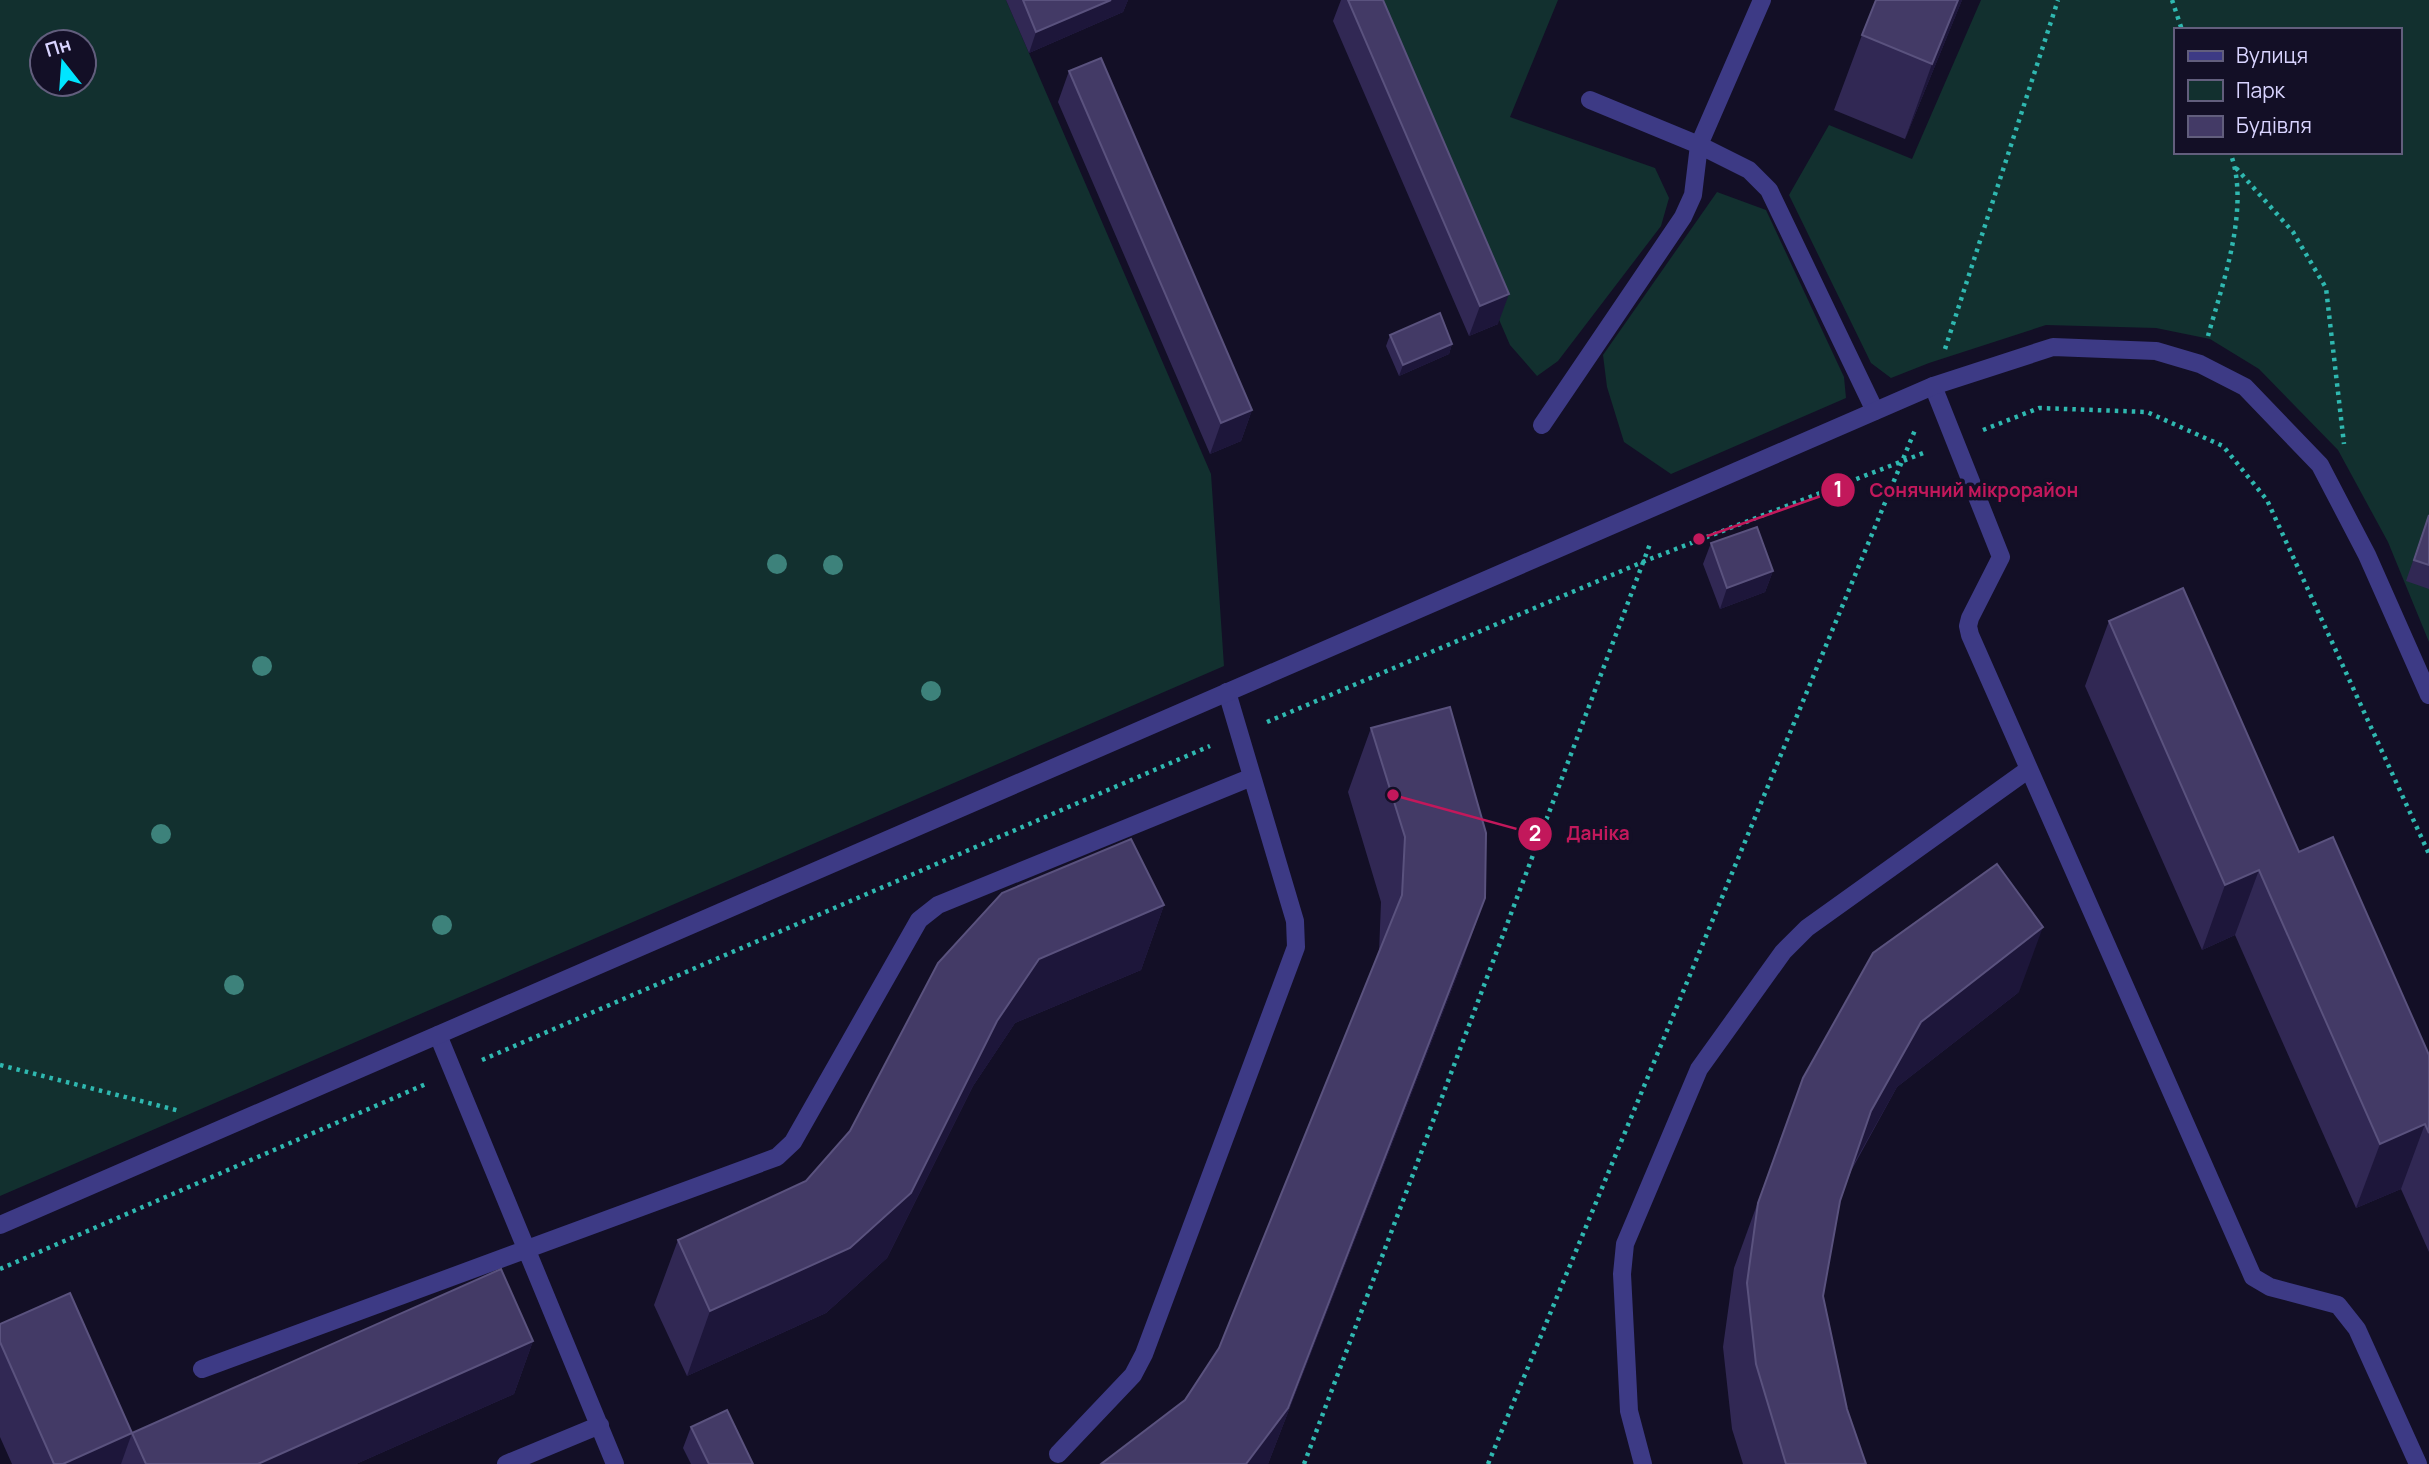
<svg xmlns="http://www.w3.org/2000/svg" width="2429" height="1464" font-family="Manrope,sans-serif">
  <rect width="100%" height="100%" fill="#130f26"/>
  <path fill="#12302f" fill-rule="evenodd" d="M0 0H1006L1211 474 1224 666 0 1196ZM42 42H84V84H42Z
    M1361 0H1558L1510 117 1655 168 1669 198 1661 226 1558 361 1537 376 1510 345Z
    M1981 0H2429V642L2388 542 2338 450 2259 369 2210 339 2156 328 2046 325 1929 363 1891 378 1871 363 1789 195 1829 125 1912 159ZM2175 30H2399V152H2175Z
    M1717 192 1766 210 1844 377 1846 398 1671 474 1624 442 1607 387 1603 355Z"/>
  <g fill="none" stroke-linecap="round" stroke-linejoin="round">
    <path stroke="#2fb8b0" stroke-width="4.5" stroke-dasharray="3.5 5" stroke-linecap="butt" d="M2172 0 2182 30
      M2236 168 2293 232 2326 288 2344 444
      M2208 336C2223 282 2251 206 2230 152
      M1945 349 2058 0
      M1983 430 2039 408 2147 412 2223 446 2267 500 2429 854
      M1267 722 1645 561 1926 452
      M482 1060 1210 746
      M0 1065 180 1111
      M0 1269 426 1084
      M1304 1464 1650 544
      M1488 1464 1915 430"/>
    <path stroke="#3d3a85" stroke-width="18" d="M1590 100 1699 145 1749 170 1769 190 1875 411
      M1933 386 2001 557 1970 618 1968 626 1970 635 2253 1277 2270 1287 2338 1305 2357 1329 2418 1464
      M1542 425 1683 217 1693 195 1699 145 1762 0
      M438 1035 615 1464
      M202 1369 777 1157 793 1142 919 920 938 905 1252 777
      M1058 1454 1133 1375 1144 1354 1296 947 1295 921 1227 692
      M506 1464 600 1425
      M1643 1464 1629 1411 1622 1274 1625 1244 1699 1069 1783 952 1807 928 2029 769"/>
    <path stroke="#3d3a85" stroke-width="18" d="M0 1225 1933 386 2053 347 2156 351 2200 364 2245 387 2320 465 2367 555 2429 695"/>
  </g>
  <g fill="#3d827b">
    <circle cx="777" cy="564" r="10"/>
    <circle cx="833" cy="565" r="10"/>
    <circle cx="262" cy="666" r="10"/>
    <circle cx="931" cy="691" r="10"/>
    <circle cx="161" cy="834" r="10"/>
    <circle cx="442" cy="925" r="10"/>
    <circle cx="234" cy="985" r="10"/>
  </g>
  <path fill="#312854" d="M1006 0H1128L1123 12 1029 53Z
    M1341 0H1383L1498 324 1469 336 1333 21Z
    M1962 0 1905 139 1834 110 1862 35Z
    M1069 71 1252 410 1241 441 1210 454 1058 102Z
    M1390 335 1452 344 1449 354 1399 376 1386 346Z
    M2429 515V589L2406 581Z
    M1711 543 1773 571 1765 592 1720 609 1703 564Z
    M2109 621 2299 852 2429 1055V1252L2401 1189 2356 1208 2235 935 2202 950 2085 686Z
    M1371 728 1462 963 1268 1464 1185 1400 1219 1348 1379 953 1381 902 1348 792Z
    M1164 905 1141 970 1015 1023 973 1086 887 1258 826 1313 687 1376 654 1305 678 1240 806 1181Z
    M2019 992 1897 1087 1851 1171 1840 1201 1823 1296 1847 1409 1866 1464H1743L1732 1429 1723 1347 1734 1268 1803 1078Z
    M0 1324 132 1433 533 1341 514 1394 356 1464H12L0 1437Z
    M691 1427 753 1464H691L683 1448Z"/>
  <path fill="#1d163a" d="M1111 0H1128L1123 12 1029 53 1036 32Z
    M1958 0H1962L1905 139 1932 64Z
    M1509 294 1498 324 1469 336 1480 306Z
    M1452 344 1449 354 1399 376 1403 365Z
    M1252 410 1241 441 1210 454 1221 423Z
    M1773 571 1765 592 1720 609 1727 588Z
    M2259 870 2235 935 2202 950 2225 885Z
    M1485 898 1462 963 1268 1464H1246Z
    M1164 905 1141 970 1015 1023 973 1086 887 1258 826 1313 687 1376 710 1311 997 1021 1039 959Z
    M2043 927 2019 992 1897 1087 1847 1176 1871 1111 1921 1022Z
    M2425 1124 2401 1189 2356 1208 2380 1144Z
    M533 1341 514 1394 356 1464H258Z
    M132 1433 121 1464H63Z"/>
  <path fill="#433a66" stroke="#5a527e" stroke-width="2" d="M1023 0H1111L1036 32Z
    M1348 0H1383L1509 294 1480 306Z
    M1876 0H1958L1932 64 1862 35Z
    M1101 58 1252 410 1221 423 1069 71Z
    M1440 313 1452 344 1403 365 1390 335Z
    M2429 515V565L2414 560Z
    M1757 527 1773 571 1727 588 1711 543Z
    M2183 588 2299 852 2333 837 2429 1055V1133L2425 1124 2380 1144 2259 870 2225 885 2109 621Z
    M1450 707 1486 833 1485 898 1288 1408 1246 1464H1101L1185 1400 1219 1348 1402 895 1405 837 1371 728Z
    M1131 839 1164 905 1039 959 997 1021 911 1193 850 1248 710 1311 678 1240 806 1181 850 1131 938 963 1002 893Z
    M1997 864 2043 927 1921 1022 1871 1111 1840 1201 1823 1296 1847 1409 1866 1464H1786L1756 1364 1747 1283 1758 1203 1803 1078 1873 953Z
    M501 1269 533 1341 258 1464H146L132 1433Z
    M70 1293 132 1433 63 1464H54L0 1342V1324Z
    M727 1410 753 1464H709L691 1427Z"/>
  <path fill="none" stroke="#c2185b" stroke-width="2.5" d="M1699 539L1838 490M1393 795L1535 834"/>
  <g fill="#c2185b" stroke="#130f26" stroke-width="2.5">
    <circle cx="1699" cy="539" r="7"/>
    <circle cx="1393" cy="795" r="7"/>
    <circle cx="1838" cy="490" r="18"/>
    <circle cx="1535" cy="834" r="18"/>
  </g>
  <g font-size="21" text-anchor="middle" font-weight="bold" fill="#fff">
    <text x="1838" y="497">1</text>
    <text x="1535" y="841">2</text>
  </g>
  <g font-size="19" text-anchor="middle" font-weight="bold" fill="#c2185b" stroke="#130f26" stroke-width="7" stroke-linejoin="round" paint-order="stroke">
    <text x="1974" y="497">Сонячний мікрорайон</text>
    <text x="1598" y="840">Даніка</text>
  </g>
  <rect x="2174" y="28" width="228" height="126" fill="#130f26" stroke="#625e7d" stroke-width="2"/>
  <rect x="2188" y="51" width="35" height="10" fill="#3d3a85" stroke="#625e7d" stroke-width="2"/>
  <text x="2236" y="63" font-size="21" fill="#d9d4ff">Вулиця</text>
  <rect x="2188" y="80" width="35" height="21" fill="#12302f" stroke="#625e7d" stroke-width="2"/>
  <text x="2236" y="98" font-size="21" fill="#d9d4ff">Парк</text>
  <rect x="2188" y="116" width="35" height="21" fill="#433a66" stroke="#625e7d" stroke-width="2"/>
  <text x="2236" y="133" font-size="21" fill="#d9d4ff">Будівля</text>
  <g transform="translate(63 63) rotate(343)"><circle r="33" fill="#130f26" stroke="#625e7d" stroke-width="2"/>
  <path d="M0-5L12 26L0 18L-12 26Z" fill="#00e5ff"/>
  <text y="-10" font-size="19" font-weight="bold" text-anchor="middle" fill="#d9d4ff">Пн</text>
  </g>
</svg>
